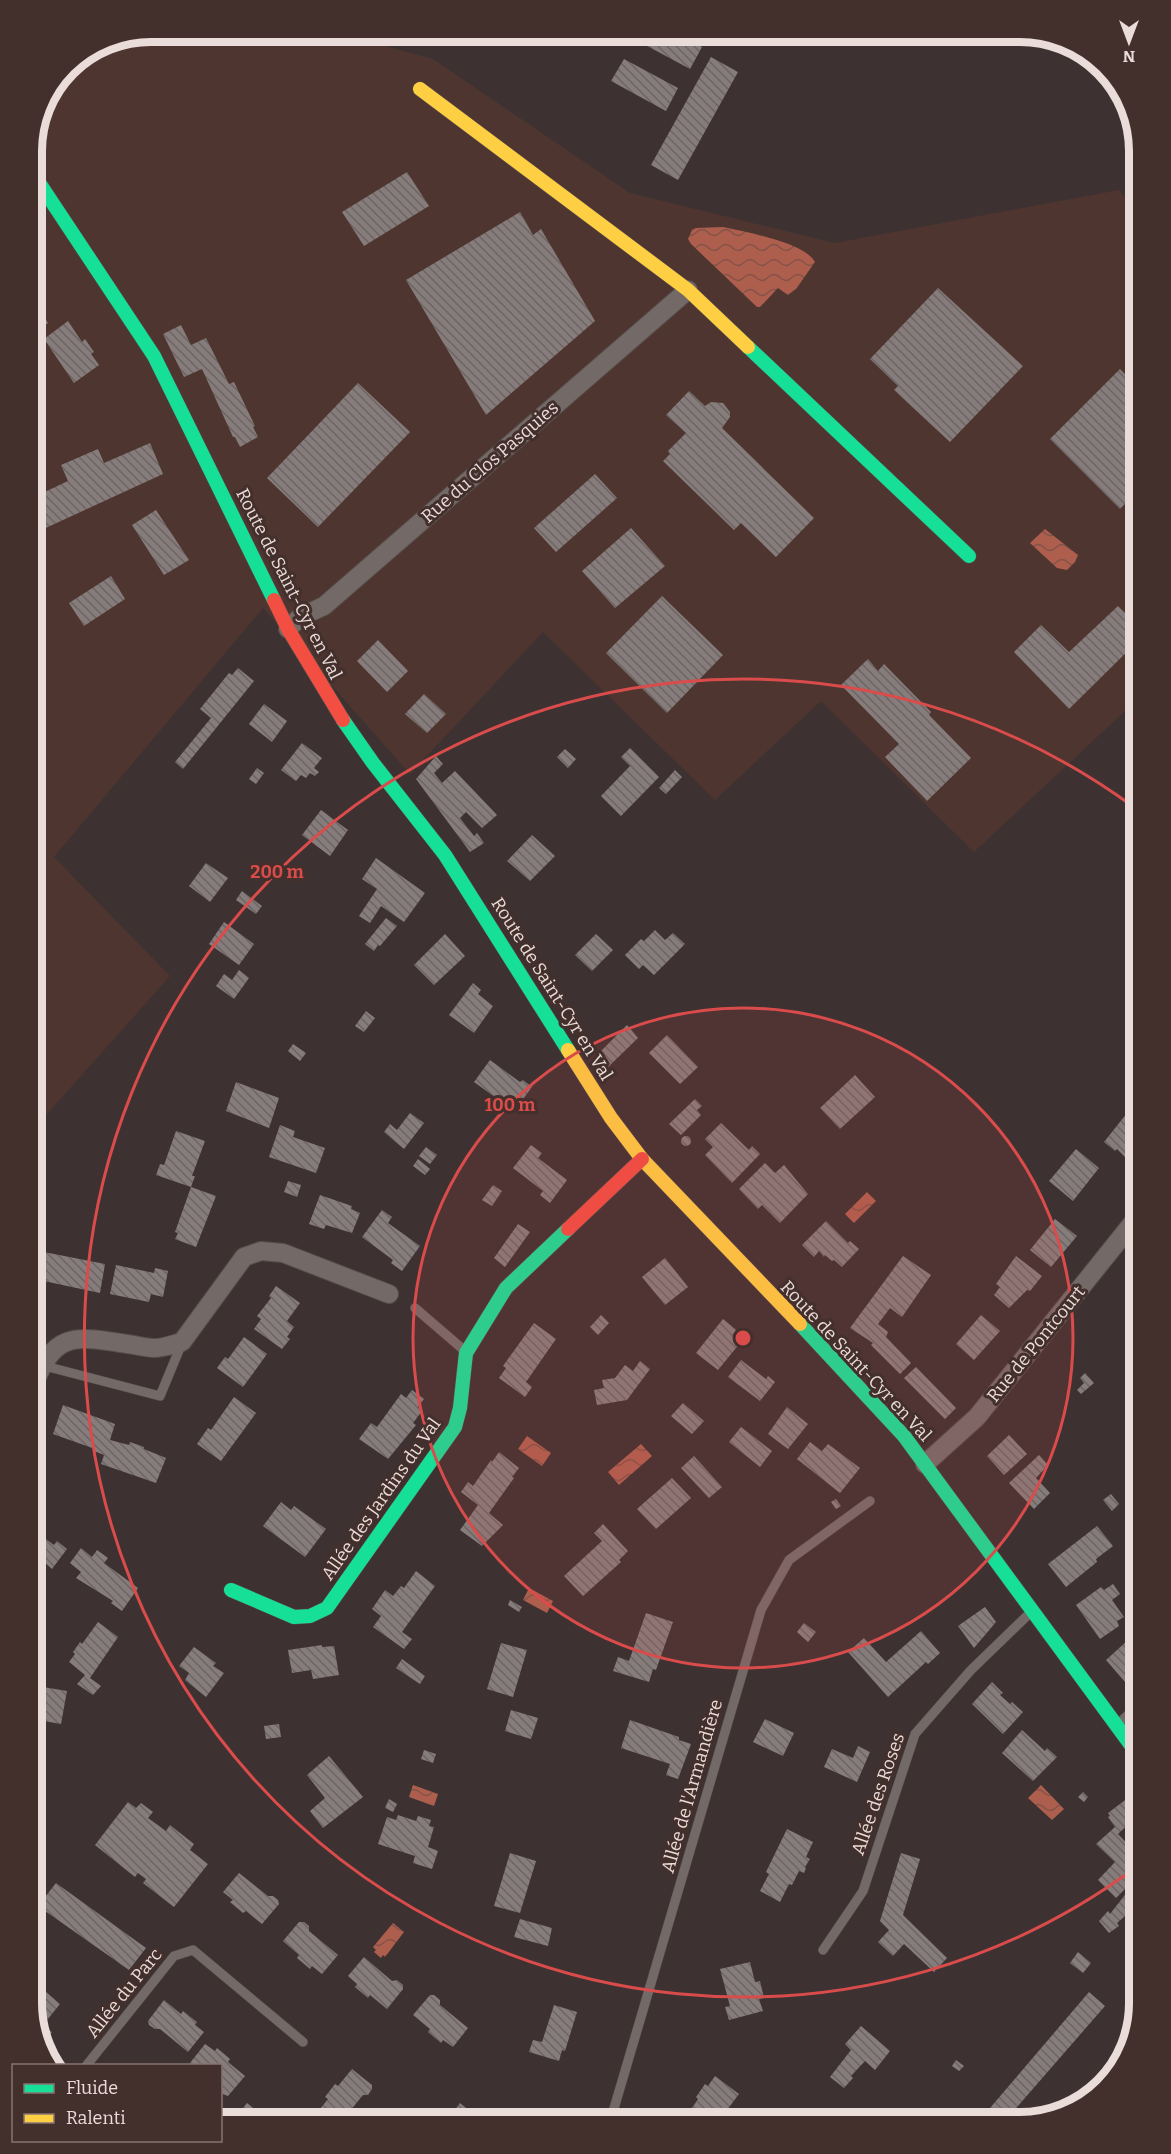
<svg xmlns="http://www.w3.org/2000/svg" width="1171" height="2154" font-family="Bitter,serif">
  <defs>
    <pattern id="water-waves" width="16" height="10" patternUnits="userSpaceOnUse" patternTransform="scale(1.5)"><rect width="16" height="10" fill="#ae5e4d"/><path d="M0 5q4-4 8 0t8 0" fill="none" stroke="#845348"/></pattern>
    <pattern id="building-back-hatch" width="6" height="6" patternUnits="userSpaceOnUse" patternTransform="scale(1.5)"><rect width="6" height="6" fill="#867c7b"/><path d="M-1 5l2 2M0 0l6 6M5-1l2 2" fill="none" stroke="#6c6564"/></pattern>
  </defs>
  <rect width="100%" height="100%" fill="#3d3231"/>
  <path fill="#4e3530" d="M151 32H333L433 59 630 193 835 243 1119 190 1139 215V698L974 852 821 701 715 800 543 632 410 774 263 608 54 857 170 976 32 1131V143L41 105 67 66 105 40Z
    M817 2108 839 2122H804Z"/>
  <path fill="url(#water-waves)" d="M723 227C745 232 804 242 815 262L796 289 788 295 778 288 760 307H757L691 244 688 239 692 230 696 228Z
    M1045 529 1078 555 1075 562 1067 570 1057 568 1030 543Z
    M867 1192 876 1201 854 1223 845 1214Z
    M527 1436 551 1453 542 1466 518 1449Z
    M641 1444 652 1456 619 1485 608 1472Z
    M529 1588 553 1601 547 1613 523 1600Z
    M413 1785 438 1794 434 1806 409 1797Z
    M1041 1785 1064 1809 1052 1820 1028 1798Z
    M393 1923 404 1932 385 1957 383 1955 381 1958 374 1952 376 1950 373 1947Z"/>
  <path fill="url(#building-back-hatch)" d="M640 32H674L702 47 690 69 636 40Z
    M683 32H710L704 43Z
    M711 57 738 72 678 180 651 165Z
    M624 59 678 88 666 111 611 81Z
    M407 172 429 206 364 246 342 212Z
    M520 212 533 235 541 229 595 321 486 415 406 280Z
    M938 288 1023 366 950 442 894 390 898 386 870 359Z
    M32 298 48 323 32 335Z
    M68 321 82 342 85 339 94 352 91 354 99 365 74 383 44 339Z
    M181 325 191 345 206 338 229 384 234 382 255 426 253 427 258 437 240 447 235 437H233L202 369 184 377 163 334Z
    M1120 369 1139 389V489L1120 509 1050 439Z
    M358 383 410 432 318 527 267 478Z
    M689 391 705 406 711 402 723 403 730 412V417L722 428 814 518 776 557 741 523 734 530 663 461 670 454 668 451 686 433 666 415Z
    M150 443 163 474 37 532 32 520V498L68 481 61 465 98 449 104 463Z
    M595 474 617 498 556 552 534 528Z
    M156 510 189 560 164 575 132 525Z
    M631 528 665 566 615 608 582 571Z
    M111 576 125 599 84 626 69 603Z
    M662 596 723 655 667 713 606 653Z
    M1118 606 1139 627V640L1069 709 1014 652 1041 625 1069 652Z
    M378 640 408 671 387 692 357 661Z
    M868 659 878 671 884 664 931 712 929 715 971 758 927 801 885 757 899 744 841 685Z
    M238 668 254 681 183 769 175 762 211 718 200 709 229 673 232 675Z
    M424 694 446 714 427 733 405 714Z
    M264 704 287 721 272 742 249 724Z
    M302 743 322 758 314 768 319 772 315 776 310 773 306 778 301 775 296 781 281 770Z
    M630 748 659 777 621 816 601 796 630 766 621 757Z
    M565 749 576 759 568 768 557 757Z
    M436 756 443 764 434 773 442 783 455 771 497 815 482 828 466 812 460 818 474 836 477 833 484 843 470 852 416 779Z
    M257 768 264 773 256 784 249 779Z
    M675 770 682 777 666 794 659 788Z
    M321 810 348 830 330 856 302 835Z
    M532 835 555 856 530 881 507 861Z
    M376 858 425 893 404 922 381 906 370 923 359 916 377 889 362 879Z
    M206 863 228 878 210 902 189 886Z
    M242 891 262 906 256 914 236 900Z
    M386 918 397 926 380 946 378 945 374 951 365 944Z
    M224 922 254 944 239 965 209 944Z
    M655 930 665 940 673 933 685 944 654 975 643 965 639 969 625 955 641 939 644 941Z
    M445 934 465 956 434 985 414 965Z
    M596 934 613 950 592 971 575 955Z
    M239 970 249 978 234 999 216 986 224 974 232 980Z
    M473 983 481 990 478 994 493 1006 474 1033 449 1015Z
    M366 1011 375 1018 364 1032 355 1026Z
    M627 1025 638 1038 604 1071 595 1057Z
    M667 1035 698 1067 680 1084 649 1053Z
    M293 1044 306 1053 300 1061 288 1051Z
    M490 1060 520 1082 523 1080 532 1087 514 1111 474 1082Z
    M855 1075 875 1097 840 1129 820 1108Z
    M236 1082 279 1098 269 1128 226 1111Z
    M695 1099 702 1106 697 1110 701 1115 681 1135 669 1124Z
    M1131 1108 1139 1115V1143L1127 1159 1117 1149 1115 1151 1104 1142Z
    M410 1113 424 1123 404 1149 384 1132 390 1124 397 1130Z
    M721 1123 749 1150 752 1146 760 1154 732 1183 705 1155 713 1147 705 1139Z
    M280 1125 295 1131 293 1137 325 1148 316 1173 269 1157Z
    M176 1131 205 1141 192 1176H195L191 1187 216 1196 196 1247 175 1239 178 1233 175 1232 191 1187 156 1175 160 1164 164 1165Z
    M681 1141a5 5 0 1 1 10 0a5 5 0 1 1-10 0Z
    M531 1145 542 1153 538 1158 567 1180 550 1203 540 1195 543 1191 513 1168Z
    M426 1147 437 1155 430 1164 419 1156Z
    M1076 1149 1099 1168 1073 1201 1049 1181Z
    M418 1159 430 1169 425 1175 413 1166Z
    M765 1163 775 1173 784 1165 808 1194 780 1223 762 1205 758 1209 739 1189Z
    M288 1181 301 1185 297 1197 284 1192Z
    M493 1185 502 1191 492 1206 482 1200Z
    M320 1195 352 1206 351 1209 360 1213 352 1233 326 1225 324 1229 309 1224Z
    M382 1210 392 1217 388 1223 420 1246 402 1271 391 1263 393 1260 362 1237Z
    M1055 1219 1077 1236 1051 1267 1030 1250Z
    M826 1221 848 1243 850 1241 859 1249 842 1267 834 1260 832 1261 825 1255 824 1257 819 1251 814 1257 802 1245Z
    M518 1224 530 1232 505 1267 494 1258Z
    M44 1252 105 1264 100 1293 39 1280Z
    M903 1256 931 1275 902 1317 890 1308 878 1324 888 1332 886 1337 911 1363 900 1374 871 1345 873 1343 850 1328Z
    M1016 1256 1042 1276 1030 1291 1027 1290 1009 1308 994 1295 1000 1287 996 1284Z
    M665 1258 688 1287 665 1305 642 1277Z
    M116 1265 154 1273 155 1268 168 1271 163 1297 151 1294 149 1302 110 1294Z
    M276 1286 300 1303 287 1321 294 1327 287 1337 290 1339 282 1349 254 1329 261 1319 257 1316 271 1298 269 1296Z
    M601 1315 609 1323 598 1335 590 1327Z
    M981 1315 1000 1331 974 1360 956 1344Z
    M723 1319 745 1337 718 1370 696 1353Z
    M534 1323 556 1339 526 1382 532 1387 525 1397 499 1378 506 1368 503 1366Z
    M1139 1323V1348L1127 1337Z
    M244 1337 267 1354 243 1387 217 1368 225 1357 228 1359Z
    M741 1360 766 1379 768 1376 775 1382 760 1401 728 1377Z
    M640 1361 650 1369 627 1400 597 1405 594 1390 604 1388 602 1380 615 1378 625 1365 633 1371Z
    M916 1367 956 1408 945 1419 904 1378Z
    M1085 1373 1094 1383 1081 1394 1077 1390 1084 1383 1080 1378Z
    M412 1390 424 1399 418 1407 422 1411 413 1423 416 1425 388 1459 359 1439 371 1423 377 1427 401 1394 406 1398Z
    M234 1397 256 1413 221 1461 197 1444 208 1428 211 1430Z
    M683 1403 704 1421 692 1434 671 1416Z
    M63 1405 115 1424 110 1440 129 1445 130 1442 144 1447V1449L166 1458 156 1483 101 1464 104 1455 94 1451 95 1449 53 1434Z
    M787 1407 808 1424 788 1449 768 1434Z
    M741 1427 772 1451 760 1467 729 1442Z
    M1009 1435 1027 1454 1004 1475 987 1456Z
    M810 1442 822 1451 828 1444 860 1468 840 1493 797 1459Z
    M499 1452 519 1468 512 1477 514 1478 489 1513 503 1525 482 1546 460 1530 478 1505 461 1492 468 1482 473 1486 491 1460 492 1462Z
    M1039 1455 1048 1465 1036 1478 1050 1493 1034 1509 1009 1483Z
    M694 1456 722 1487 709 1498 681 1468Z
    M672 1478 691 1498 656 1529 637 1509Z
    M1111 1494 1119 1504 1112 1511 1103 1500Z
    M836 1499 841 1506 836 1509 831 1502Z
    M281 1502 291 1510 294 1506 326 1529 305 1557 263 1526Z
    M603 1524 628 1551 619 1560 621 1562 583 1596 564 1576 602 1541 594 1533Z
    M1097 1526 1113 1546 1096 1559 1097 1562 1066 1587 1048 1564Z
    M32 1529 54 1545 57 1541 67 1549 52 1569 43 1561 38 1567 32 1562Z
    M81 1548 92 1557 97 1550 108 1558 104 1563 138 1588 122 1611 111 1603 113 1601 76 1578 81 1572 70 1563Z
    M416 1571 435 1586 402 1632 412 1639 404 1649 373 1627 381 1616 372 1609 385 1590 393 1596 401 1586 404 1588Z
    M1113 1584 1120 1594 1112 1600 1124 1617 1117 1621 1119 1626 1100 1639 1076 1605 1101 1587 1104 1590Z
    M510 1600 522 1607 519 1612 508 1605Z
    M985 1607 996 1622 974 1648 958 1626Z
    M646 1613 673 1622 656 1670 653 1669 649 1682 613 1671 618 1657 629 1661Z
    M98 1622 118 1637 90 1678 101 1686 93 1695 77 1684 85 1675 69 1662 75 1654 73 1652 80 1642 82 1644Z
    M804 1623 816 1632 808 1642 797 1632Z
    M1139 1630V1669L1125 1682 1106 1660Z
    M921 1631 940 1653 928 1664 926 1662 888 1697 848 1652 864 1638 886 1662Z
    M501 1643 527 1650 513 1697 487 1689Z
    M322 1645V1647L334 1646 339 1675 313 1679 311 1670 292 1673 288 1650Z
    M194 1647 216 1663 213 1666 224 1673 206 1697 185 1680 189 1673 179 1666Z
    M402 1659 425 1676 420 1684 396 1668Z
    M992 1682 1003 1693 1000 1695 1010 1704 1012 1702 1023 1712 1003 1734 972 1704Z
    M43 1687 67 1691 61 1724 32 1719V1688L42 1690Z
    M511 1710 538 1718 531 1739 505 1731Z
    M765 1719 794 1733 783 1756 753 1742Z
    M630 1720 679 1737V1740L691 1744 678 1779 666 1775 670 1764 621 1748Z
    M279 1724 281 1737 266 1739 264 1726Z
    M1022 1730 1045 1751 1047 1748 1057 1757 1033 1781 1002 1753Z
    M858 1746 870 1752 857 1782 824 1767 832 1749 853 1758Z
    M424 1750 436 1754 433 1763 421 1759Z
    M329 1756 363 1797 323 1828 310 1811 325 1798 307 1775Z
    M1137 1791 1139 1795V1814L1118 1834 1139 1856V1904L1117 1923 1119 1926 1109 1933 1099 1921 1108 1911 1110 1914 1135 1882 1134 1880 1116 1898 1098 1880 1115 1862 1096 1844 1115 1827 1108 1817 1110 1816 1108 1813Z
    M1083 1792 1088 1797 1084 1802 1078 1797Z
    M389 1799 397 1804 393 1812 385 1808Z
    M128 1802 136 1808 141 1803 153 1812 148 1818 166 1831 170 1825 194 1844 190 1850 208 1864 174 1907 143 1883 146 1879 138 1873 135 1877 95 1845Z
    M398 1815 416 1821 418 1816 431 1820 429 1826 434 1827 428 1847 438 1851 432 1869 413 1863 415 1856 378 1844 387 1817 396 1820Z
    M787 1829 813 1842 806 1857 810 1859 805 1867 806 1868 804 1873 799 1871 792 1885 789 1884 780 1902 760 1891 769 1874 766 1872Z
    M510 1853 536 1861 520 1913 494 1906Z
    M901 1853 920 1859 903 1915 947 1958 934 1972 904 1944 893 1956 878 1942 889 1930 880 1921Z
    M239 1873 268 1896H273L278 1900 279 1904 262 1924 246 1911 243 1913 230 1902 233 1900 223 1892Z
    M56 1883 146 1948 129 1970 38 1906Z
    M520 1919 552 1928 548 1946 514 1937Z
    M299 1922H304L309 1926V1931L338 1955 322 1974 312 1966 310 1969 297 1958 299 1955 283 1941Z
    M1078 1952 1091 1963 1083 1973 1070 1963Z
    M364 1957 392 1981 397 1980 403 1985V1989L387 2009 370 1995 368 1998 355 1987 357 1984 348 1976Z
    M750 1962 755 1982 760 1981 764 1998 759 1999 763 2011 729 2020 725 2007 730 2006 720 1969Z
    M45 1991 60 2004 43 2025 52 2032 40 2047 32 2007Z
    M1089 1992 1105 2006 1004 2122H978Z
    M430 1995H434L440 2000V2005L468 2028 453 2047 443 2040 441 2043 428 2032 430 2029 413 2015Z
    M164 2000 181 2014 183 2011 197 2022 195 2025 204 2032 188 2052 160 2029H155L149 2025 148 2021Z
    M554 2005 577 2012 565 2051 562 2050 559 2061 529 2052 533 2040 542 2042Z
    M861 2026 890 2051 875 2070 865 2061 851 2076 853 2078 844 2088 830 2077 851 2050 845 2044Z
    M205 2044 215 2051 217 2048 230 2059 228 2062 245 2076 228 2096 220 2093V2066H193L190 2063Z
    M956 2060 964 2066 959 2071 952 2066Z
    M352 2069 372 2085V2089L368 2095H363L341 2122H337L320 2109 328 2099 325 2097 335 2084 338 2086Z
    M1102 2070 1110 2077 1064 2114Z
    M715 2076 739 2094 718 2122H694L686 2117 698 2099 696 2097 705 2084 708 2086Z
    M247 2103 257 2111 259 2108 272 2119 270 2122H232Z
    M460 2103 477 2117 473 2122H446Z"/>
  <g fill="none" stroke-linecap="round" stroke-linejoin="round">
    <g stroke="#574e4c" stroke-width="10">
      <path id="lane" d="M415 1308 465 1351
        M41 1365 160 1396 182 1343
        M1119 1723 1139 1705
        M823 1950 863 1891 915 1734 971 1670 1031 1612
        M86 2066 174 1956 193 1950 303 2042
        M610 2122 761 1610 789 1560 870 1501"/>
    </g>
    <g stroke="#574e4c" stroke-width="20">
      <path id="street" d="M288 629 300 617 324 606 688 290
        M32 1389C54 1332 72 1335 127 1344 136 1345 146 1348 155 1348 164 1348 174 1344 182 1342L244 1257 261 1251 283 1253 389 1294
        M925 1464 977 1417 1139 1215"/>
    </g>
    <g stroke="#574e4c" stroke-width="15">
      <path id="fast" d="M32 172 154 356 274 600
        M748 347 969 556
        M343 720 373 763 445 855 568 1050
        M800 1324 904 1436 1139 1756
        M231 1590 294 1617 310 1616 327 1608 455 1427 460 1408 466 1353 506 1288 568 1229"/>
    </g>
    <g stroke="#574e4c" stroke-width="15">
      <path id="slow" d="M420 89 688 290 748 347
        M568 1050 611 1118 642 1159 800 1324"/>
    </g>
    <g stroke="#574e4c" stroke-width="15">
      <path id="jam" d="M274 600 288 629 343 720
        M568 1229 642 1159"/>
    </g>
    <use href="#lane" stroke="#736a68" stroke-width="9"/>
    <use href="#street" stroke="#736a68" stroke-width="18"/>
    <use href="#fast" stroke="#16e098" stroke-width="14"/>
    <use href="#slow" stroke="#ffcf43" stroke-width="14"/>
    <use href="#jam" stroke="#f24e42" stroke-width="14"/>
  </g>
  <circle cx="743" cy="1338" r="330" fill="#da4c4b" fill-opacity=".12"/>
  <g fill="none" stroke="#da4c4b" stroke-width="3">
    <circle cx="743" cy="1338" r="330"/>
    <path d="M1135 1868A659 659 0 1 1 1135 808"/>
  </g>
  <g text-anchor="middle" stroke-width="6" stroke-linejoin="round" paint-order="stroke">
    <g font-size="18" fill="#eadcd9" stroke="#432f2b">
      <text transform="translate(490 462) rotate(-41)" y="6">Rue du Clos Pasquies</text>
      <text transform="translate(289 584) rotate(63)" y="6">Route de Saint-Cyr en Val</text>
      <text transform="translate(552 989) rotate(58)" y="6">Route de Saint-Cyr en Val</text>
      <text transform="translate(1036 1344) rotate(-51)" y="6">Rue de Pontcourt</text>
      <text transform="translate(856 1361) rotate(47)" y="6">Route de Saint-Cyr en Val</text>
      <text transform="translate(381 1499) rotate(-55)" y="6">Allée des Jardins du Val</text>
      <text transform="translate(692 1786) rotate(-74)" y="6">Allée de l'Armandière</text>
      <text transform="translate(878 1794) rotate(-71)" y="6">Allée des Roses</text>
      <text transform="translate(124 1993) rotate(-51)" y="6">Allée du Parc</text>
    </g>
  </g>
  <path d="M0 0H1171V2154H0ZM151 42H1020A109 109 0 0 1 1129 151V2003A109 109 0 0 1 1020 2112H151A109 109 0 0 1 42 2003V151A109 109 0 0 1 151 42Z" fill="#432f2b" fill-rule="evenodd"/>
  <path fill="none" stroke="#eadcd9" stroke-width="8" d="M151 42H1020A109 109 0 0 1 1129 151V2003A109 109 0 0 1 1020 2112H151A109 109 0 0 1 42 2003V151A109 109 0 0 1 151 42Z"/>
  <circle cx="743" cy="1338" r="9" fill="#da4c4b" stroke="#432f2b" stroke-width="3"/>
  <g font-size="18" text-anchor="middle" font-weight="bold" fill="#da4c4b" stroke="#432f2b" stroke-width="6" stroke-linejoin="round" paint-order="stroke">
    <text x="277" y="878">200 m</text>
    <text x="510" y="1111">100 m</text>
  </g>
  <rect x="12" y="2064" width="210" height="78" fill="#432f2b" stroke="#867471" stroke-width="1.5"/>
  <rect x="24" y="2084" width="30" height="9" fill="#16e098" stroke="#867471" stroke-width="1.5"/>
  <text x="66" y="2094" font-size="18" fill="#eadcd9">Fluide</text>
  <rect x="24" y="2114" width="30" height="9" fill="#ffcf43" stroke="#867471" stroke-width="1.5"/>
  <text x="66" y="2124" font-size="18" fill="#eadcd9">Ralenti</text>
  <g transform="translate(1129 42) rotate(180)" stroke="#432f2b" stroke-width="4.5" paint-order="stroke">
  <path d="M0-4.5L10 22L0 15L-10 22Z" fill="#eadcd9"/>
  <text y="-9" font-size="16" font-weight="bold" text-anchor="middle" fill="#eadcd9">N</text>
  </g>
</svg>
